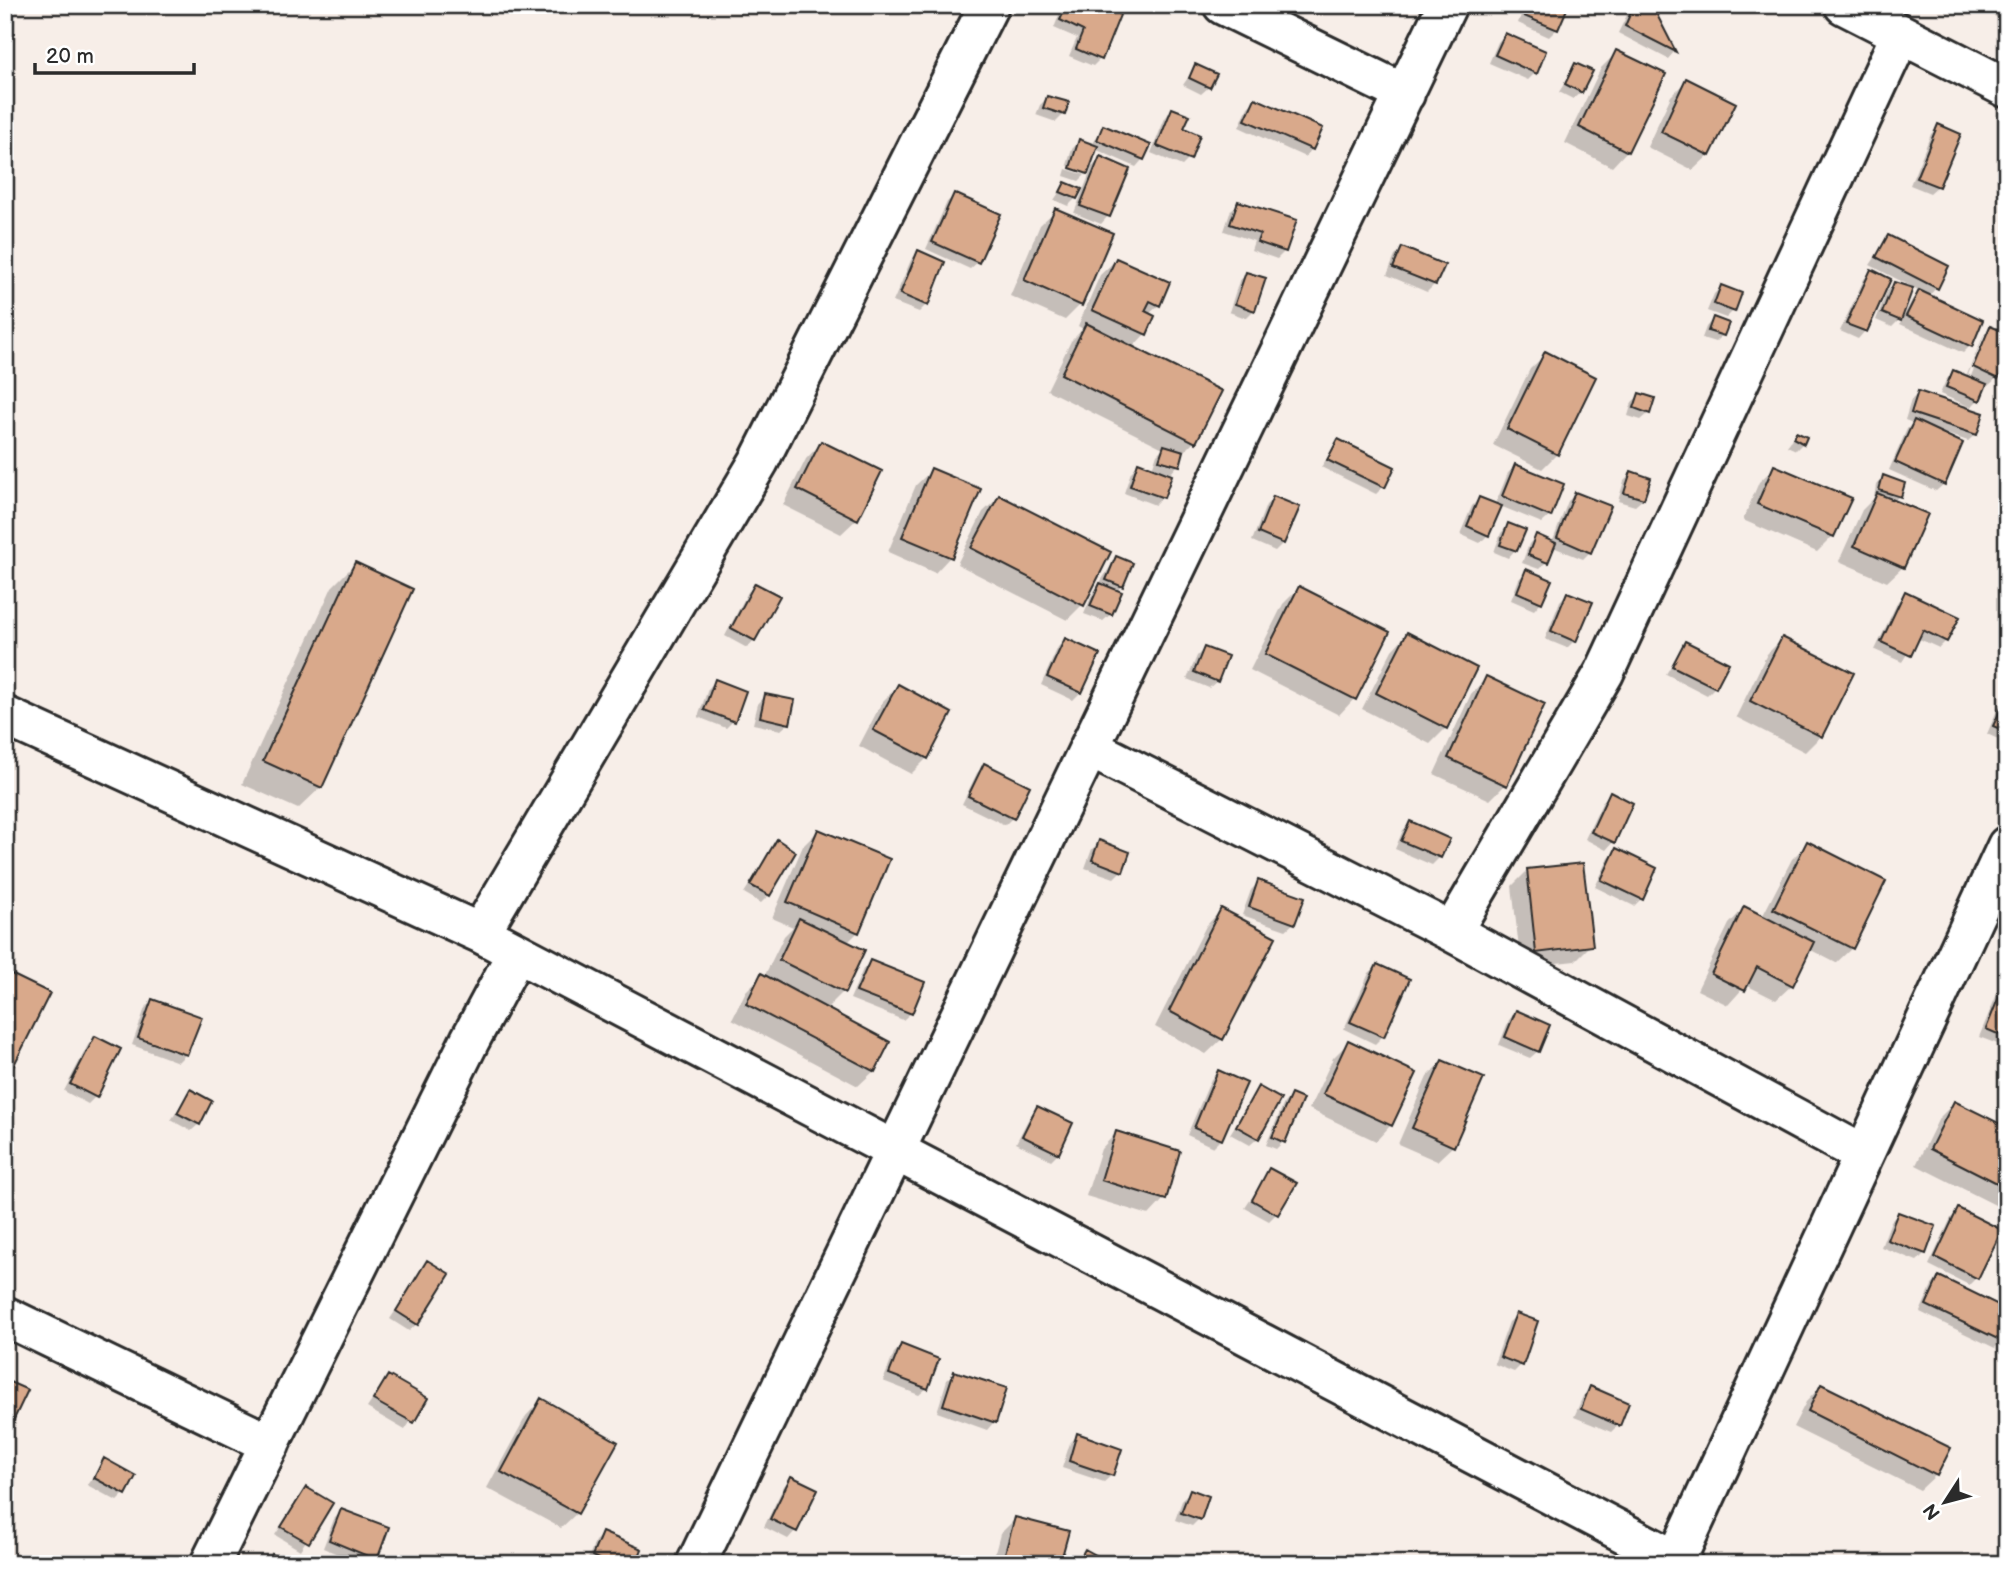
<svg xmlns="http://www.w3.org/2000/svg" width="2012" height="1569" font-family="'Balsamiq Sans',sans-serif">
  <rect width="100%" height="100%" fill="#f7eee8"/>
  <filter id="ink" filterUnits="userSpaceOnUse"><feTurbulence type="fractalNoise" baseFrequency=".0143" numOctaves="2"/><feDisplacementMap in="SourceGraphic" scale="14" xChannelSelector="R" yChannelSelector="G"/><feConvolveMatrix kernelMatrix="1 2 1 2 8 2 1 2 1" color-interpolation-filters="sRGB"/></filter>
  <g filter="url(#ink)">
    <path fill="#0003" fill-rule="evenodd" d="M1063 5H1107L1100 59 1093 66 1069 56 1077 38 1054 28Z
      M1525 5H1553L1557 29 1549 37 1518 23Z
      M1632 5H1650L1674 52 1668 59 1618 33Z
      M1970 5H2007V22Z
      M1505 35 1535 73 1528 80 1489 63 1498 42Z
      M1617 52 1627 151 1612 167 1565 143 1601 68Z
      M1576 65 1581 92 1573 99 1559 92Z
      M1196 66 1209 87 1201 94 1183 85Z
      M1687 80 1709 155 1693 170 1647 147 1671 96Z
      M1047 98 1064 114 1056 122 1036 115 1040 105Z
      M1256 100 1312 149 1305 157 1239 127 1248 107Z
      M1172 110 1182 129 1189 159 1182 166 1151 153 1165 118Z
      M1939 126 1938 186 1930 193 1910 185 1931 134Z
      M1103 127 1143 159 1136 167 1095 149 1088 171 1101 158 1108 216 1101 224 1074 213 1092 168 1085 175V171L1067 165 1072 149 1080 141 1092 145Z
      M1066 169 1085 175 1079 181 1064 176Z
      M1065 184 1076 198 1068 206 1054 200Z
      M955 195 978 262 970 269 926 249 947 202Z
      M1239 203 1285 251 1277 259 1251 250 1254 241 1224 231 1231 210Z
      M1056 210 1080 305 1065 320 1010 296 1040 225Z
      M1889 237 1947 267 1936 288 1928 297 1970 346 1963 353 1900 324 1912 300 1920 291 1870 265Z
      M1402 249 1435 284 1427 292 1387 275 1395 256Z
      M918 252 926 305 919 312 893 302 911 260Z
      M1116 260 1159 305 1149 314 1153 316 1145 334 1132 348 1195 441 1181 455 1178 465 1171 473 1163 471V497L1155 505 1124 493 1131 472 1139 464 1152 469 1157 454 1163 448 1047 390 1071 341 1083 329 1078 326 1100 275Z
      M1871 271 1865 331 1858 339 1840 331 1864 279Z
      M1247 274 1254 310 1246 318 1229 312 1239 281Z
      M1895 284 1899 320 1892 327 1876 320 1887 291Z
      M1721 287 1733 311 1726 318 1707 311 1714 294Z
      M1713 319 1722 335 1715 342 1702 338 1706 327Z
      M1990 328 1997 378 1989 385 1985 383 1978 400 1971 407 1940 394 1946 380 1953 372 1966 377 1983 336ZM1984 335H1988L1971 376 1968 375Z
      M1546 354 1557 454 1542 469 1493 445 1530 369Z
      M1919 393 1976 434 1968 441 1947 434 1944 484 1936 491 1889 470 1907 429 1913 423 1905 420 1911 400Z
      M1640 395 1649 413 1641 420 1628 416 1632 402Z
      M1796 434 1803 443 1796 450 1787 446Z
      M1339 441 1383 487 1376 494 1321 467Z
      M821 443 857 519 841 534 783 505 806 459Z
      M1516 466 1550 516 1542 523 1500 506 1488 535 1480 543 1460 534 1472 506 1479 499 1495 505 1508 473Z
      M1775 467 1833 536 1817 552 1743 520 1759 482Z
      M932 470 979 490 950 557 935 573 888 552 916 485Z
      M1632 473 1643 499 1635 506 1618 501 1624 481Z
      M1883 477 1899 496 1893 502 1903 567 1887 582 1839 561 1862 510 1874 498 1876 485Z
      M1576 494 1590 552 1583 559 1553 547 1546 562 1539 569 1522 563 1529 544 1536 536 1552 543 1568 501Z
      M999 497 1082 605 1067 620 957 564 983 512Z
      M1274 498 1283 543 1275 551 1252 541 1266 505Z
      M1509 525 1524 531 1515 550 1508 558 1494 552 1501 533Z
      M1116 558 1122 586 1116 591 1111 614 1103 621 1084 614 1093 593Z
      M355 564 321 787 298 809 242 784 332 587Z
      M1527 571 1541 602 1534 610 1511 600 1519 579Z
      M756 585 754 640 747 648 725 636 748 592Z
      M1299 588 1387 633 1354 699 1339 715 1250 670 1283 604Z
      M1567 594 1574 641 1567 648 1545 639 1560 601Z
      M1906 594 1946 641 1939 648 1917 638 1902 662 1875 650 1898 601Z
      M1407 634 1446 728 1430 744 1362 709 1392 650Z
      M1782 639 1821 736 1805 752 1736 717 1767 654Z
      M1065 640 1081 692 1073 700 1041 685 1058 647Z
      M1685 643 1715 687 1707 695 1666 674Z
      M1204 649 1217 681 1209 688 1187 679 1197 656Z
      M1486 678 1505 785 1490 800 1434 774 1471 694Z
      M715 681 733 721 726 728 698 717 708 689Z
      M898 686 927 758 911 774 859 746 882 702Z
      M765 696 789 723 781 730 753 724 758 704Z
      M2006 700 2007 701V743L1987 734 1998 708Z
      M985 765 1012 818 1005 825 962 804 977 773Z
      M1610 794 1631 804 1613 842 1606 850 1585 839 1603 801Z
      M1411 823 1440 857 1432 865 1395 849 1403 830Z
      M818 831 858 932 847 943 843 992 825 1010 874 1071 858 1086 732 1019 746 991 761 976 764 977 784 936 793 927 772 918 803 846Z
      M777 842 769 895 761 903 744 893Z
      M1100 842 1121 871 1114 878 1085 868 1092 849Z
      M1807 844 1852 948 1836 963 1809 949 1792 985 1776 1000 1746 985 1728 1005 1697 990 1729 924 1744 908 1762 917 1792 859Z
      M1617 851 1641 899 1634 906 1595 887 1609 858Z
      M1528 870 1591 945 1575 961 1521 967 1512 886Z
      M1259 882 1294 923 1286 930 1242 915 1251 890Z
      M1221 910 1222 1039 1206 1054 1155 1027 1206 926Z
      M870 962 911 1013 903 1020 850 999 863 969Z
      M1377 966 1383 1036 1375 1044 1344 1029 1369 973Z
      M2004 986 2007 987V1042L2003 1046 1979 1037 1997 994Z
      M152 1001 186 1054 178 1062 132 1045 145 1008Z
      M1516 1012 1538 1051 1530 1058 1499 1045 1509 1020Z
      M95 1038V1097L88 1104 64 1091 88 1045Z
      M1349 1042 1391 1125 1376 1141 1309 1109 1333 1058Z
      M1442 1062 1453 1146 1437 1161 1398 1144 1427 1077Z
      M1218 1072 1221 1139 1213 1147 1187 1135 1211 1079Z
      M1258 1088V1138L1250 1145 1230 1134Z
      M191 1091 199 1124 191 1131 171 1120Z
      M1291 1096 1283 1142 1276 1149 1266 1145 1284 1103Z
      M1954 1103 2007 1129V1211L1916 1165 1939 1118Z
      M1037 1108 1058 1153 1051 1160 1016 1143 1030 1116Z
      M1116 1133 1164 1199 1149 1215 1086 1196 1101 1149Z
      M1270 1170 1276 1214 1269 1221 1245 1208Z
      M1959 1211 1976 1278 1969 1285 1929 1265 1951 1218Z
      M1898 1214 1925 1253 1917 1261 1881 1247 1891 1221Z
      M428 1262 417 1324 409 1331 390 1319Z
      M1939 1278 2007 1311V1332L1995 1348 1920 1312 1932 1285Z
      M1517 1315 1521 1365 1514 1372 1494 1364 1509 1322Z
      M901 1346 927 1388 919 1395 883 1381 894 1353Z
      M955 1373 994 1422 987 1430 937 1412 947 1380Z
      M388 1377 425 1399 405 1430 367 1408Z
      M1821 1386 1936 1475 1920 1490 1793 1427 1806 1402Z
      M1590 1388 1618 1425 1611 1432 1574 1417 1583 1396Z
      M541 1400 577 1513 561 1528 487 1488 526 1416Z
      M1077 1436 1112 1475 1104 1482 1062 1468 1070 1443Z
      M105 1460 124 1494 117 1501 87 1485Z
      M791 1478 816 1490 795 1531 788 1539 764 1527 784 1486Z
      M306 1489 330 1504 300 1550 275 1535Z
      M1191 1491 1199 1519 1192 1526 1175 1520 1183 1498Z
      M342 1511 376 1559 371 1564H362L323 1548 334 1519Z
      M1015 1519 1058 1564H992L1000 1534Z
      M603 1534 634 1564H586L595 1541Z"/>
    <path fill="#d9a98b" stroke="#2b2b2b" stroke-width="2" d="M1067 5H1112L1122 10 1102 60 1076 49 1083 31 1060 20Z
      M1528 5H1558L1567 9 1558 30 1524 16Z
      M1634 5H1652L1676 52 1625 26Z
      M1505 33 1546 51 1537 74 1495 55Z
      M1616 50 1666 74 1628 152 1579 127Z
      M1575 63 1593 71 1582 93 1565 84Z
      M1195 64 1217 74 1210 88 1189 78Z
      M1686 78 1736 103 1710 156 1661 132Z
      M1047 96 1069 102 1065 115 1043 108Z
      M1255 98 1323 128 1313 150 1245 120Z
      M1172 108 1190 115 1184 128 1200 135 1191 160 1157 146Z
      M1938 124 1961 134 1939 187 1916 178Z
      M1103 125 1151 145 1144 160 1097 140Z
      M1079 139 1098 146 1088 174 1070 168Z
      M1100 156 1130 169 1110 217 1080 206Z
      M1065 182 1082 189 1077 199 1060 192Z
      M954 193 1001 214 979 263 932 242Z
      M1238 201 1297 220 1286 252 1257 242 1260 234 1230 224Z
      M1055 208 1113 233 1082 306 1024 280Z
      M1888 235 1949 266 1938 289 1876 257Z
      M1402 247 1445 265 1436 285 1393 268Z
      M918 250 945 262 928 306 900 294Z
      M1116 258 1170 282 1160 306 1150 301 1145 311 1155 316 1147 335 1092 310Z
      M1871 269 1891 279 1867 332 1846 324Z
      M1246 272 1266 278 1255 311 1235 304Z
      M1894 282 1913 288 1901 321 1882 313Z
      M1721 285 1742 293 1735 312 1714 304Z
      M1919 290 1983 320 1972 347 1906 316Z
      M1713 317 1729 323 1724 336 1708 331Z
      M1086 323 1222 391 1196 443 1061 374Z
      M1990 326 2007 333V359L1998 379 1973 367Z
      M1545 351 1596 377 1558 455 1507 429Z
      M1953 370 1987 384 1980 401 1946 387Z
      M1918 391 1984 413 1977 435 1911 413Z
      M1639 393 1655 398 1650 414 1634 408Z
      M1914 420 1963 443 1945 485 1895 462Z
      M1796 432 1807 437 1804 444 1793 438Z
      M1338 439 1395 467 1385 488 1327 460Z
      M821 441 882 471 858 520 797 489Z
      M1164 445 1184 451 1180 466 1159 460Z
      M1138 462 1172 475 1164 498 1130 486Z
      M1515 464 1564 484 1551 517 1502 496Z
      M1774 465 1852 498 1834 537 1757 504Z
      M931 468 981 489 952 558 902 537Z
      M1631 471 1651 478 1644 499 1624 493Z
      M1883 475 1905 483 1901 497 1879 490Z
      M1575 492 1611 506 1591 553 1557 538Z
      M1877 493 1928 514 1904 568 1854 546Z
      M999 495 1111 552 1084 606 971 548Z
      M1273 496 1300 507 1284 544 1258 533Z
      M1479 497 1502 506 1489 536 1467 526Z
      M1508 523 1526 530 1517 551 1500 545Z
      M1536 534 1556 543 1548 563 1528 555Z
      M1116 556 1133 563 1123 587 1106 580Z
      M355 562 413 589 322 788 263 761Z
      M1526 569 1552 580 1542 603 1517 592Z
      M755 583 780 596 755 641 731 628Z
      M1100 583 1122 592 1112 615 1090 606Z
      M1299 586 1390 632 1356 700 1265 654Z
      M1905 591 1960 617 1947 642 1923 630 1911 656 1881 642Z
      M1567 592 1593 602 1576 642 1551 631Z
      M1407 632 1477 668 1447 729 1376 693Z
      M1782 637 1854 673 1822 737 1750 701Z
      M1065 638 1100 654 1082 693 1047 677Z
      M1685 641 1729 663 1716 688 1672 666Z
      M1204 647 1228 656 1218 682 1194 672Z
      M1486 676 1545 704 1507 786 1448 758Z
      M715 679 746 691 735 722 704 710Z
      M898 684 952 713 928 759 873 730Z
      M765 694 795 700 790 724 760 717Z
      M2006 698 2007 699V732L1993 726Z
      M984 763 1030 786 1014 819 968 796Z
      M1610 791 1633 803 1615 843 1591 832Z
      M1410 821 1450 839 1441 858 1401 841Z
      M818 829 890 859 859 933 787 902Z
      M777 839 796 852 770 896 750 885Z
      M1099 840 1130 852 1123 872 1092 860Z
      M1807 841 1886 881 1853 949 1773 909Z
      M1616 848 1657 868 1643 900 1601 880Z
      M1583 863 1593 946 1536 953 1527 869Z
      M1258 880 1305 897 1295 924 1249 907Z
      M1744 906 1814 942 1793 986 1757 967 1745 991 1711 974Z
      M1221 908 1276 937 1223 1040 1169 1011Z
      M799 918 865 950 845 993 779 960Z
      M870 960 925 982 912 1014 856 992Z
      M1377 964 1410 979 1384 1037 1350 1022Z
      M5 971 50 993 8 1077 5 1076Z
      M761 973 890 1042 875 1072 746 1004Z
      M2004 984 2007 986V1038L1986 1029Z
      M152 999 202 1017 187 1055 138 1038Z
      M1516 1010 1550 1025 1539 1052 1505 1037Z
      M95 1036 121 1049 97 1098 70 1084Z
      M1348 1040 1417 1073 1392 1126 1323 1094Z
      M1442 1060 1484 1078 1454 1147 1412 1128Z
      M1218 1070 1247 1083 1222 1140 1194 1128Z
      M1258 1086 1281 1099 1259 1139 1236 1126Z
      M190 1089 212 1101 200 1125 177 1113Z
      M1291 1094 1303 1099 1285 1143 1272 1137Z
      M1954 1101 2007 1127V1188L1930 1149Z
      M1037 1106 1073 1123 1059 1154 1022 1136Z
      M1116 1131 1180 1151 1166 1200 1101 1180Z
      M1269 1168 1297 1183 1278 1215 1252 1200Z
      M1958 1208 2002 1230 1978 1279 1935 1257Z
      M1898 1212 1936 1226 1926 1254 1887 1240Z
      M427 1260 450 1274 418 1325 396 1311Z
      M1939 1276 2007 1309 2004 1342 1926 1305Z
      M1516 1313 1538 1321 1523 1366 1500 1357Z
      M901 1344 939 1359 928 1389 889 1374Z
      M954 1371 1007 1388 996 1423 943 1405Z
      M388 1375 428 1398 414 1423 373 1400Z
      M5 1380 28 1390 5 1438Z
      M1821 1384 1951 1448 1937 1476 1808 1411Z
      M1590 1386 1629 1403 1620 1426 1581 1409Z
      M541 1398 618 1442 578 1514 501 1472Z
      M1077 1433 1122 1449 1113 1476 1069 1461Z
      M104 1458 136 1476 126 1495 94 1478Z
      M791 1476 818 1489 797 1532 770 1519Z
      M306 1487 333 1503 309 1543 281 1527Z
      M1190 1489 1209 1496 1201 1520 1181 1513Z
      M341 1509 389 1527 377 1560 329 1540Z
      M1015 1517 1069 1531 1060 1564H1002Z
      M602 1532 642 1549 636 1564H609L592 1556Z
      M1085 1549 1112 1564H1077Z
      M272 1554 286 1561 285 1564H268Z"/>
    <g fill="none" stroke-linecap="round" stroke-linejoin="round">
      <g stroke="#2b2b2b" stroke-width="44">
        <path id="street" d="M1223 5 1405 94
          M1844 5 2007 88
          M5 716 480 933 1683 1564
          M1090 748 1452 932 1862 1154
          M1452 932 1604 673 1901 34
          M480 933 759 461 989 5
          M5 1316 270 1444
          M1676 1560 2007 846
          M210 1564 470 1040 516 954
          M696 1564 1447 5"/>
      </g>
      <use href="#street" stroke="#fff" stroke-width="38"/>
    </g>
  </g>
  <rect width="2012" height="1569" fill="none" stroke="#fff" stroke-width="28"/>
  <rect x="14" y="14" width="1984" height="1541" fill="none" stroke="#2b2b2b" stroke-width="2.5" filter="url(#ink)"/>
  <g transform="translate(1945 1502) rotate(234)" stroke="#ffffff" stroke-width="5" paint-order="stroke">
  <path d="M0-5L12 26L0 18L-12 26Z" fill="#2b2b2b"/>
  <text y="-10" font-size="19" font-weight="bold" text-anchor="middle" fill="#2b2b2b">N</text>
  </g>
  <path d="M35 63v10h159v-10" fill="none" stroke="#2b2b2b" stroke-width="3.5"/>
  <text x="46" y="63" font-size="21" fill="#2b2b2b" stroke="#ffffff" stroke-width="5" paint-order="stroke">20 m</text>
</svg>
